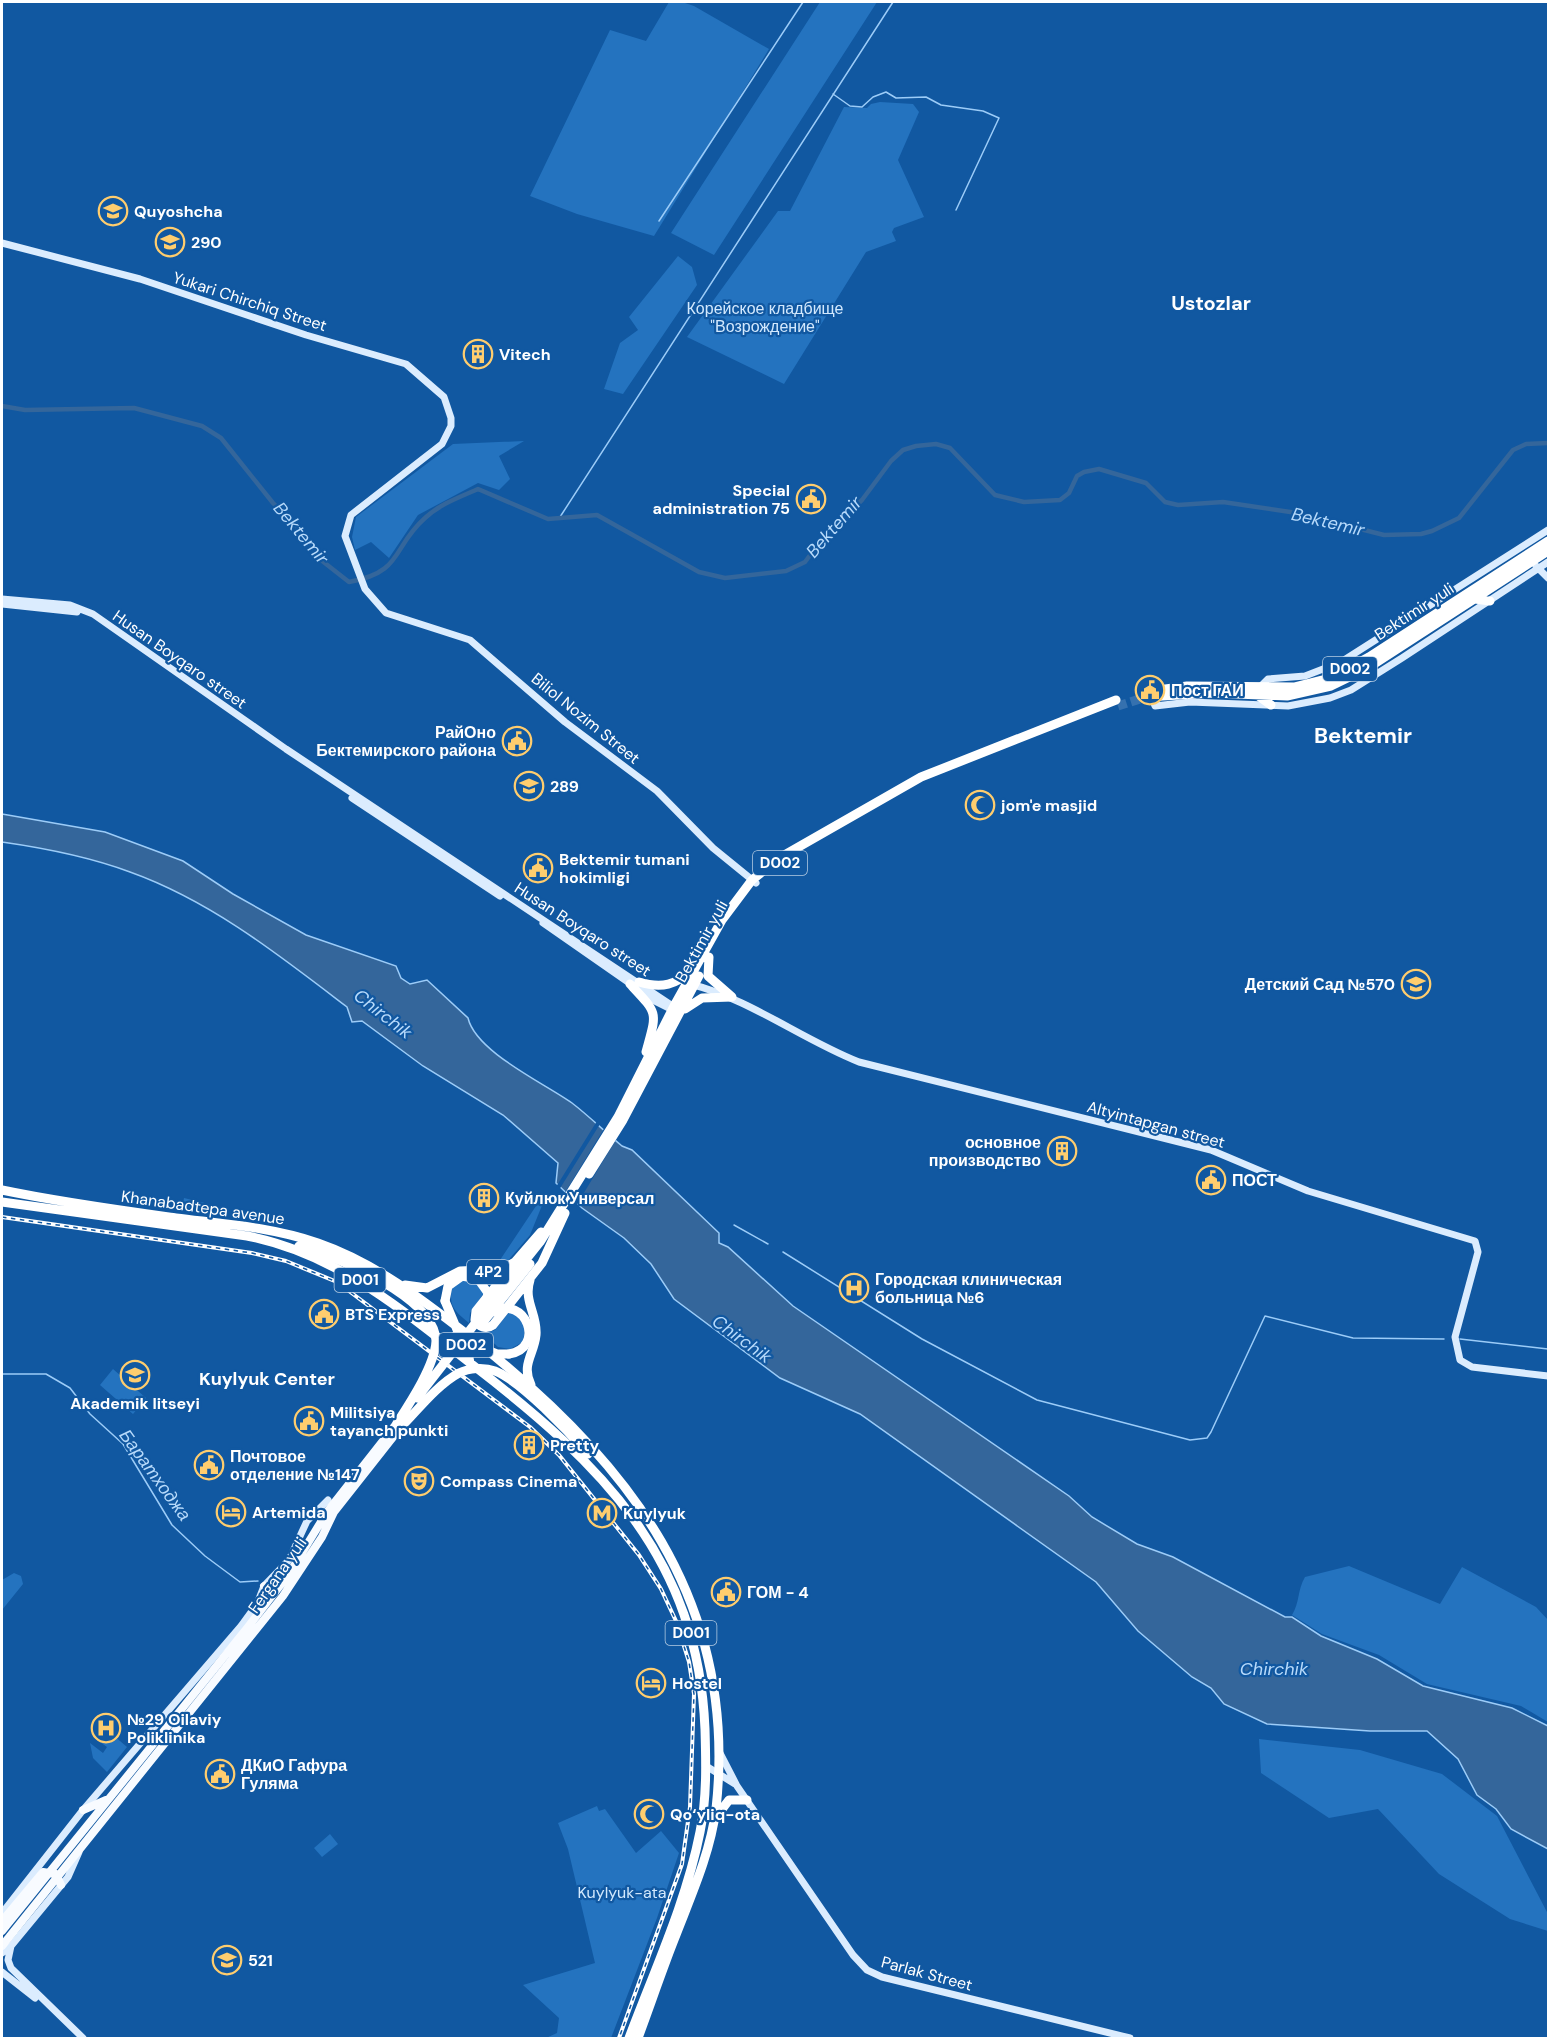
<svg xmlns="http://www.w3.org/2000/svg" width="1550" height="2040" font-family="'DM Sans',sans-serif">
  <rect width="100%" height="100%" fill="#1158a1"/>
  <path fill="#2473bf" d="M669 2H682L694 6 769 49 654 236 577 214 530 196 610 30 646 41Z
    M820 2H877L714 255 671 233Z
    M880 102 913 104 919 112 898 160 924 217 894 228 892 232 896 241 866 252 784 384 687 337 778 211H790L844 107 867 108 871 104Z
    M678 256 692 267 697 285 623 394 604 389 620 343 638 330 629 317Z
    M524 441 499 456 510 479 499 490 478 483 418 515 389 558 371 542 355 550 352 537 356 517 453 444Z
    M184 1198 213 1205 207 1213 182 1209Z
    M540 1200 543 1203 530 1235 505 1264 500 1260Z
    M463 1280H473L484 1293 470 1313 469 1323C455 1312 447 1305 453 1286Z
    M509 1312C524 1318 526 1327 523 1342L510 1349 498 1347 484 1334 495 1330Z
    M113 1369 146 1398 133 1414 100 1385Z
    M1349 1566 1440 1604 1462 1567 1536 1607 1548 1620V1722L1521 1706 1427 1684 1379 1655 1322 1634 1292 1615C1300 1602 1297 1591 1305 1577Z
    M14 1573 21 1576 23 1584 2 1610V1580Z
    M113 1735 127 1747 107 1772 93 1758 90 1743 103 1753 107 1747 100 1742 103 1738 108 1741Z
    M1259 1739 1360 1750 1442 1774 1497 1816 1548 1914V1931L1510 1919 1439 1874 1378 1809 1329 1818 1261 1773Z
    M597 1806 599 1811 605 1809 636 1853 661 1831 679 1853 657 1918 611 2038H546L557 2033 559 2018 523 1985 595 1963 568 1849 558 1823Z
    M330 1834 338 1844 322 1857 314 1848Z"/>
  <path fill="#34669b" stroke="#9cccf8" stroke-width="1.5" d="M2 814 105 832 183 861 233 894 306 935 396 966 401 978 410 984 427 980 468 1018C476 1052 544 1083 572 1103 589 1116 605 1132 622 1146L632 1150 719 1233V1243L728 1247 793 1306 1069 1496 1092 1517 1137 1544 1173 1557 1285 1617H1292L1321 1636 1377 1659 1423 1686 1512 1708 1548 1726V1849L1511 1829 1496 1809 1477 1795 1458 1759 1427 1731H1370L1267 1724 1224 1704 1211 1688 1192 1677 1138 1631 1096 1582 860 1414 780 1378 674 1299 651 1264 624 1238 582 1208 556 1183 558 1163 503 1115 423 1066 362 1021 352 1022 347 1007C279 955 211 901 130 872 90 857 44 848 2 842Z"/>
  <path fill="#1158a1" d="M597 1121 600 1124 559 1190 556 1187Z
    M605 1127 617 1138 576 1206 564 1194Z"/>
  <g fill="none" stroke-linecap="round" stroke-linejoin="round">
    <path stroke="#9cccf8" stroke-width="1.5" d="M833 94 850 106 862 107 873 97 886 92 896 98 926 97 941 105 983 111 999 118 956 210
      M659 221 803 2
      M560 517 893 2
      M734 1225 768 1244
      M783 1252 922 1339 1037 1400 1190 1440 1207 1438 1211 1432 1265 1316 1353 1338 1444 1339
      M1460 1339 1548 1349
      M2 1374H46L70 1388 90 1414 123 1444 172 1525 205 1556 240 1582 258 1581"/>
    <path stroke="#34669b" stroke-width="4.5" d="M2 406 25 410 134 408 202 426 221 438 273 503 303 533 321 560 349 582C404 572 391 548 425 518 440 504 460 497 478 489L548 519 597 515 699 572 725 578 786 571 805 562 825 535 862 500 891 461 903 450 916 446 936 444 950 448 995 495 1024 502 1060 500 1069 493 1077 476 1084 472 1099 469 1146 483 1165 502 1178 505 1223 502 1297 513 1384 535 1421 534 1432 531 1459 518 1513 450 1526 444 1548 443"/>
    <path stroke="#3571af" stroke-width="9" stroke-dasharray="9 4.5" stroke-linecap="butt" d="M1118 706 1146 697"/>
    <path stroke="#dbecfe" stroke-width="7" d="M2 243 140 279 306 335 406 364 444 397 451 418V426L442 444 351 515 345 536 365 589 386 613 470 640 565 722 657 791 713 848 756 883
      M1536 566 1548 578
      M2 599 70 605 93 614 286 749 677 1009
      M2 604 77 612
      M1260 687 1268 679 1305 676 1341 662 1548 530
      M1151 696 1155 706 1190 702 1288 706 1330 698 1351 690 1402 658 1548 562
      M352 798 500 896
      M543 923 655 1001 675 1011
      M690 984C750 999 801 1039 859 1062L1211 1150 1308 1191 1475 1241 1478 1252 1455 1337 1460 1360 1472 1367 1548 1376
      M719 1751 737 1786 853 1955 867 1970 882 1977 1130 2038
      M706 1766 735 1784
      M2 1913 83 1810 241 1626 257 1604 264 1586 289 1560 307 1521 328 1500
      M11 1946 8 1960 11 1968 83 2038
      M2 1953 11 1946 68 1877 79 1852
      M2 1972 35 1998"/>
    <path stroke="#f8fbff" stroke-width="8" d="M264 1586 268 1594 275 1592
      M83 1810 106 1800
      M2 1921 43 1872 56 1874 61 1885
      M2 1931 248 1627 289 1574 327 1512 397 1423
      M2 1946 283 1596 322 1537 334 1512 401 1427"/>
    <path stroke="#fff" stroke-width="9" d="M1475 599 1490 601
      M1144 692 1187 686 1294 687 1330 678 1369 657 1548 541
      M1256 694 1271 705
      M1146 697 1213 693 1287 696 1331 686 1368 668 1548 551
      M709 957 708 976 732 997
      M639 982C662 989 676 985 693 969
      M630 984C659 1015 657 1011 646 1052
      M685 1009 702 998 732 997
      M589 1174 623 1120 699 976
      M2 1190C59 1202 118 1210 176 1218 224 1224 271 1227 318 1243 376 1263 424 1301 473 1339 628 1460 739 1601 716 1809 710 1855 690 1898 674 1940 661 1973 650 2006 638 2038
      M2 1202 247 1236C338 1254 403 1311 474 1366 601 1464 698 1558 705 1729 706 1763 707 1798 700 1832 686 1903 654 1971 629 2038
      M299 1246 329 1256
      M515 1262 476 1311 475 1320C479 1327 486 1330 493 1325L542 1263 565 1213
      M530 1280C523 1301 538 1315 536 1335 534 1355 521 1364 531 1385
      M405 1285 427 1288 460 1271 502 1269 515 1262 541 1232
      M484 1312 540 1242 618 1117 674 1006 722 920 752 880 781 857 921 777 1116 700
      M443 1340 453 1341 458 1332 445 1301
      M470 1363 468 1353 477 1346 497 1354H509
      M716 1817 729 1800H747"/>
    <g stroke="#fff" stroke-width="4">
      <path id="rail" d="M2 1217 252 1253 286 1261 337 1282 530 1427 559 1455 639 1555 661 1589 676 1621 689 1662 694 1694 690 1807 682 1864 619 2038"/>
    </g>
    <use href="#rail" stroke="#1158a1" stroke-width="1.5" stroke-dasharray="4.5" stroke-linecap="butt"/>
    <path stroke="#fff" stroke-width="9" d="M329 1256C359 1268 436 1303 436 1341 435 1365 410 1403 397 1423
      M493 1312C526 1294 546 1348 509 1354
      M484 1321 530 1264
      M417 1398 484 1312 488 1293 478 1279 462 1276 448 1286 445 1301
      M401 1427C418 1410 437 1385 459 1373 469 1368 484 1367 495 1371 521 1381 569 1432 588 1454"/>
  </g>
  <defs>
    <g id="school-ring" transform="scale(1.5)"><circle r="9.5" fill="#1158a1" stroke="#ffcd6e" stroke-width="1.5"/><path d="M0-5L7-2L0 1L-7-2ZM-4 1L0 2.5L4 1V4Q0 6-4 4Z" fill="#ffcd6e"/></g>
    <g id="building-ring" transform="scale(1.5)"><circle r="9.5" fill="#1158a1" stroke="#ffcd6e" stroke-width="1.5"/><path d="M-4-6H4V6H1V3H-1V6H-4ZM-2.5-4.3h1.7v1.8h-1.7ZM.8-4.3h1.7v1.8H.8ZM-2.5-1h1.7V.8h-1.7ZM.8-1h1.7V.8H.8Z" fill="#ffcd6e"/></g>
    <g id="civic-ring" transform="scale(1.5)"><circle r="9.5" fill="#1158a1" stroke="#ffcd6e" stroke-width="1.5"/><path d="M-.6-6.5H3V-4.5H.6V-3L4-1V1h2V6H-6V1h2V-1L-.6-3ZM-1.2 2.5V6h2.4V2.5Z" fill="#ffcd6e"/></g>
    <g id="mosque-ring" transform="scale(1.5)"><circle r="9.5" fill="#1158a1" stroke="#ffcd6e" stroke-width="1.5"/><path d="M3.5-4.9A6 6 0 1 0 3.5 4.9A5 5 0 1 1 3.5-4.9Z" fill="#ffcd6e"/></g>
    <g id="hospital-ring" transform="scale(1.5)"><circle r="9.5" fill="#1158a1" stroke="#ffcd6e" stroke-width="1.5"/><path d="M-5-5h3v3.5h4V-5h3V5h-3V1.5h-4V5h-3Z" fill="#ffcd6e"/></g>
    <g id="university-ring" transform="scale(1.5)"><circle r="9.5" fill="#1158a1" stroke="#ffcd6e" stroke-width="1.5"/><path d="M0-5L7-2L0 1L-7-2ZM-4 1L0 2.5L4 1V4Q0 6-4 4Z" fill="#ffcd6e"/></g>
    <g id="theatre-ring" transform="scale(1.5)"><circle r="9.5" fill="#1158a1" stroke="#ffcd6e" stroke-width="1.5"/><path d="M-5-5.5Q0-4 5-5.5V0Q5 5 0 6Q-5 5-5 0ZM-3.3-2.5H-1v1.5H-3.3ZM1-2.5H3.3v1.5H1ZM-2.8 1Q0 5.5 2.8 1Z" fill="#ffcd6e"/></g>
    <g id="hotel-ring" transform="scale(1.5)"><circle r="9.5" fill="#1158a1" stroke="#ffcd6e" stroke-width="1.5"/><path d="M-6-4.5h1.5V1H6V5H4.5V3h-9V5H-6ZM-4 0a1.8 1.8 0 1 1 3.6 0ZM.5 0V-2.5h3Q6-2.5 6 0Z" fill="#ffcd6e"/></g>
    <g id="metro-ring" transform="scale(1.5)"><circle r="9.5" fill="#1158a1" stroke="#ffcd6e" stroke-width="1.5"/><path d="M-5.5 5V-5H-3L0 0L3-5H5.5V5H3V-.5L0 4L-3-.5V5Z" fill="#ffcd6e"/></g>
  </defs>
  <g fill-rule="evenodd">
    <use href="#school-ring" x="113" y="211"/>
    <use href="#school-ring" x="170" y="242"/>
    <use href="#building-ring" x="478" y="354"/>
    <use href="#civic-ring" x="811" y="499"/>
    <use href="#civic-ring" x="1150" y="690"/>
    <use href="#civic-ring" x="517" y="741"/>
    <use href="#school-ring" x="529" y="786"/>
    <use href="#mosque-ring" x="980" y="805"/>
    <use href="#civic-ring" x="538" y="868"/>
    <use href="#school-ring" x="1416" y="984"/>
    <use href="#building-ring" x="1062" y="1151"/>
    <use href="#civic-ring" x="1211" y="1180"/>
    <use href="#building-ring" x="484" y="1198"/>
    <use href="#hospital-ring" x="854" y="1288"/>
    <use href="#civic-ring" x="324" y="1314"/>
    <use href="#university-ring" x="135" y="1375"/>
    <use href="#civic-ring" x="309" y="1421"/>
    <use href="#building-ring" x="529" y="1445"/>
    <use href="#civic-ring" x="209" y="1465"/>
    <use href="#theatre-ring" x="419" y="1481"/>
    <use href="#hotel-ring" x="231" y="1512"/>
    <use href="#metro-ring" x="602" y="1513"/>
    <use href="#civic-ring" x="726" y="1592"/>
    <use href="#hotel-ring" x="651" y="1683"/>
    <use href="#hospital-ring" x="106" y="1728"/>
    <use href="#civic-ring" x="220" y="1774"/>
    <use href="#mosque-ring" x="649" y="1814"/>
    <use href="#school-ring" x="227" y="1960"/>
  </g>
  <g text-anchor="middle" stroke-width="4.5" stroke-linejoin="round" paint-order="stroke">
    <g fill="#1158a1" stroke="#b8cde3" stroke-width="1.5">
      <rect x="1323" y="657" width="54" height="24" rx="4.5"/>
      <rect x="753" y="851" width="54" height="24" rx="4.5"/>
      <rect x="467" y="1260" width="42" height="24" rx="4.5"/>
      <rect x="334.5" y="1268" width="51" height="24" rx="4.5"/>
      <rect x="439" y="1333" width="54" height="24" rx="4.5"/>
      <rect x="665.5" y="1621" width="51" height="24" rx="4.5"/>
    </g>
    <g font-size="15" font-weight="bold" fill="#fff">
      <text x="1350" y="674">D002</text>
      <text x="780" y="868">D002</text>
      <text x="488" y="1277">4P2</text>
      <text x="360" y="1285">D001</text>
      <text x="466" y="1350">D002</text>
      <text x="691" y="1638">D001</text>
    </g>
    <g font-size="16" font-weight="bold" fill="#fff" stroke="#1158a1" text-anchor="start">
      <text x="134" y="217">Quyoshcha</text>
      <text x="191" y="248">290</text>
      <text x="499" y="360">Vitech</text>
      <text x="790" y="496" text-anchor="end">Special<tspan x="790" dy="18">administration 75</tspan></text>
      <text x="1171" y="696">Пост ГАИ</text>
      <text x="496" y="738" text-anchor="end">РайОно<tspan x="496" dy="18">Бектемирского района</tspan></text>
      <text x="550" y="792">289</text>
      <text x="1001" y="811">jom'e masjid</text>
      <text x="559" y="865">Bektemir tumani<tspan x="559" dy="18">hokimligi</tspan></text>
      <text x="1395" y="990" text-anchor="end">Детский Сад №570</text>
      <text x="1041" y="1148" text-anchor="end">основное<tspan x="1041" dy="18">производство</tspan></text>
      <text x="1232" y="1186">ПОСТ</text>
      <text x="505" y="1204">Куйлюк Универсал</text>
      <text x="875" y="1285">Городская клиническая<tspan x="875" dy="18">больница №6</tspan></text>
      <text x="345" y="1320">BTS Express</text>
      <text x="135" y="1409" text-anchor="middle">Akademik litseyi</text>
      <text x="330" y="1418">Militsiya<tspan x="330" dy="18">tayanch punkti</tspan></text>
      <text x="550" y="1451">Pretty</text>
      <text x="230" y="1462">Почтовое<tspan x="230" dy="18">отделение №147</tspan></text>
      <text x="440" y="1487">Compass Cinema</text>
      <text x="252" y="1518">Artemida</text>
      <text x="623" y="1519">Kuylyuk</text>
      <text x="747" y="1598">ГОМ - 4</text>
      <text x="672" y="1689">Hostel</text>
      <text x="127" y="1725">№29 Oilaviy<tspan x="127" dy="18">Poliklinika</tspan></text>
      <text x="241" y="1771">ДКиО Гафура<tspan x="241" dy="18">Гуляма</tspan></text>
      <text x="670" y="1820">Qo‘yliq-ota</text>
      <text x="248" y="1966">521</text>
    </g>
    <g font-size="16" fill="#fff" stroke="#1158a1">
      <text transform="translate(250 301) rotate(18)" y="6">Yukari Chirchiq Street</text>
      <text transform="translate(1414 611) rotate(-33)" y="6">Bektimir yuli</text>
      <text transform="translate(180 659) rotate(35)" y="6">Husan Boyqaro street</text>
      <text transform="translate(586 718) rotate(39)" y="6">Biliol Nozim Street</text>
      <text transform="translate(583 929) rotate(33)" y="6">Husan Boyqaro street</text>
      <text transform="translate(701 941) rotate(-61)" y="6">Bektimir yuli</text>
      <text transform="translate(1156 1124) rotate(15)" y="6">Altyintapgan street</text>
      <text transform="translate(203 1207) rotate(8)" y="6">Khanabadtepa avenue</text>
      <text transform="translate(277 1575) rotate(-55)" y="6">Fergana yuli</text>
      <text transform="translate(927 1973) rotate(15)" y="6">Parlak Street</text>
    </g>
    <g font-size="16" fill="#d3e9fe" stroke="#1158a1">
      <text x="765" y="314">Корейское кладбище<tspan x="765" dy="18">"Возрождение"</tspan></text>
      <text x="622" y="1898">Kuylyuk-ata</text>
    </g>
    <g font-size="18" font-style="italic" fill="#b7dafb" stroke="#1158a1">
      <text transform="translate(1328 522) rotate(13)" y="6">Bektemir</text>
      <text transform="translate(834 527) rotate(-49)" y="6">Bektemir</text>
      <text transform="translate(301 533) rotate(50)" y="6">Bektemir</text>
      <text transform="translate(383 1014) rotate(38)" y="6">Chirchik</text>
      <text transform="translate(742 1339) rotate(36)" y="6">Chirchik</text>
      <text transform="translate(155 1475) rotate(54)" y="6">Баратходжа</text>
      <text x="1274" y="1675">Chirchik</text>
    </g>
    <g font-size="18" font-weight="bold" fill="#fff" stroke="#1158a1">
      <text x="267" y="1385">Kuylyuk Center</text>
    </g>
    <g font-size="20" font-weight="bold" fill="#fff" stroke="#1158a1">
      <text x="1211" y="310">Ustozlar</text>
    </g>
    <g font-size="22" font-weight="bold" fill="#fff" stroke="#1158a1">
      <text x="1363" y="743">Bektemir</text>
    </g>
  </g>
  <rect width="1550" height="2040" fill="none" stroke="#ffffff" stroke-width="6"/>
</svg>
